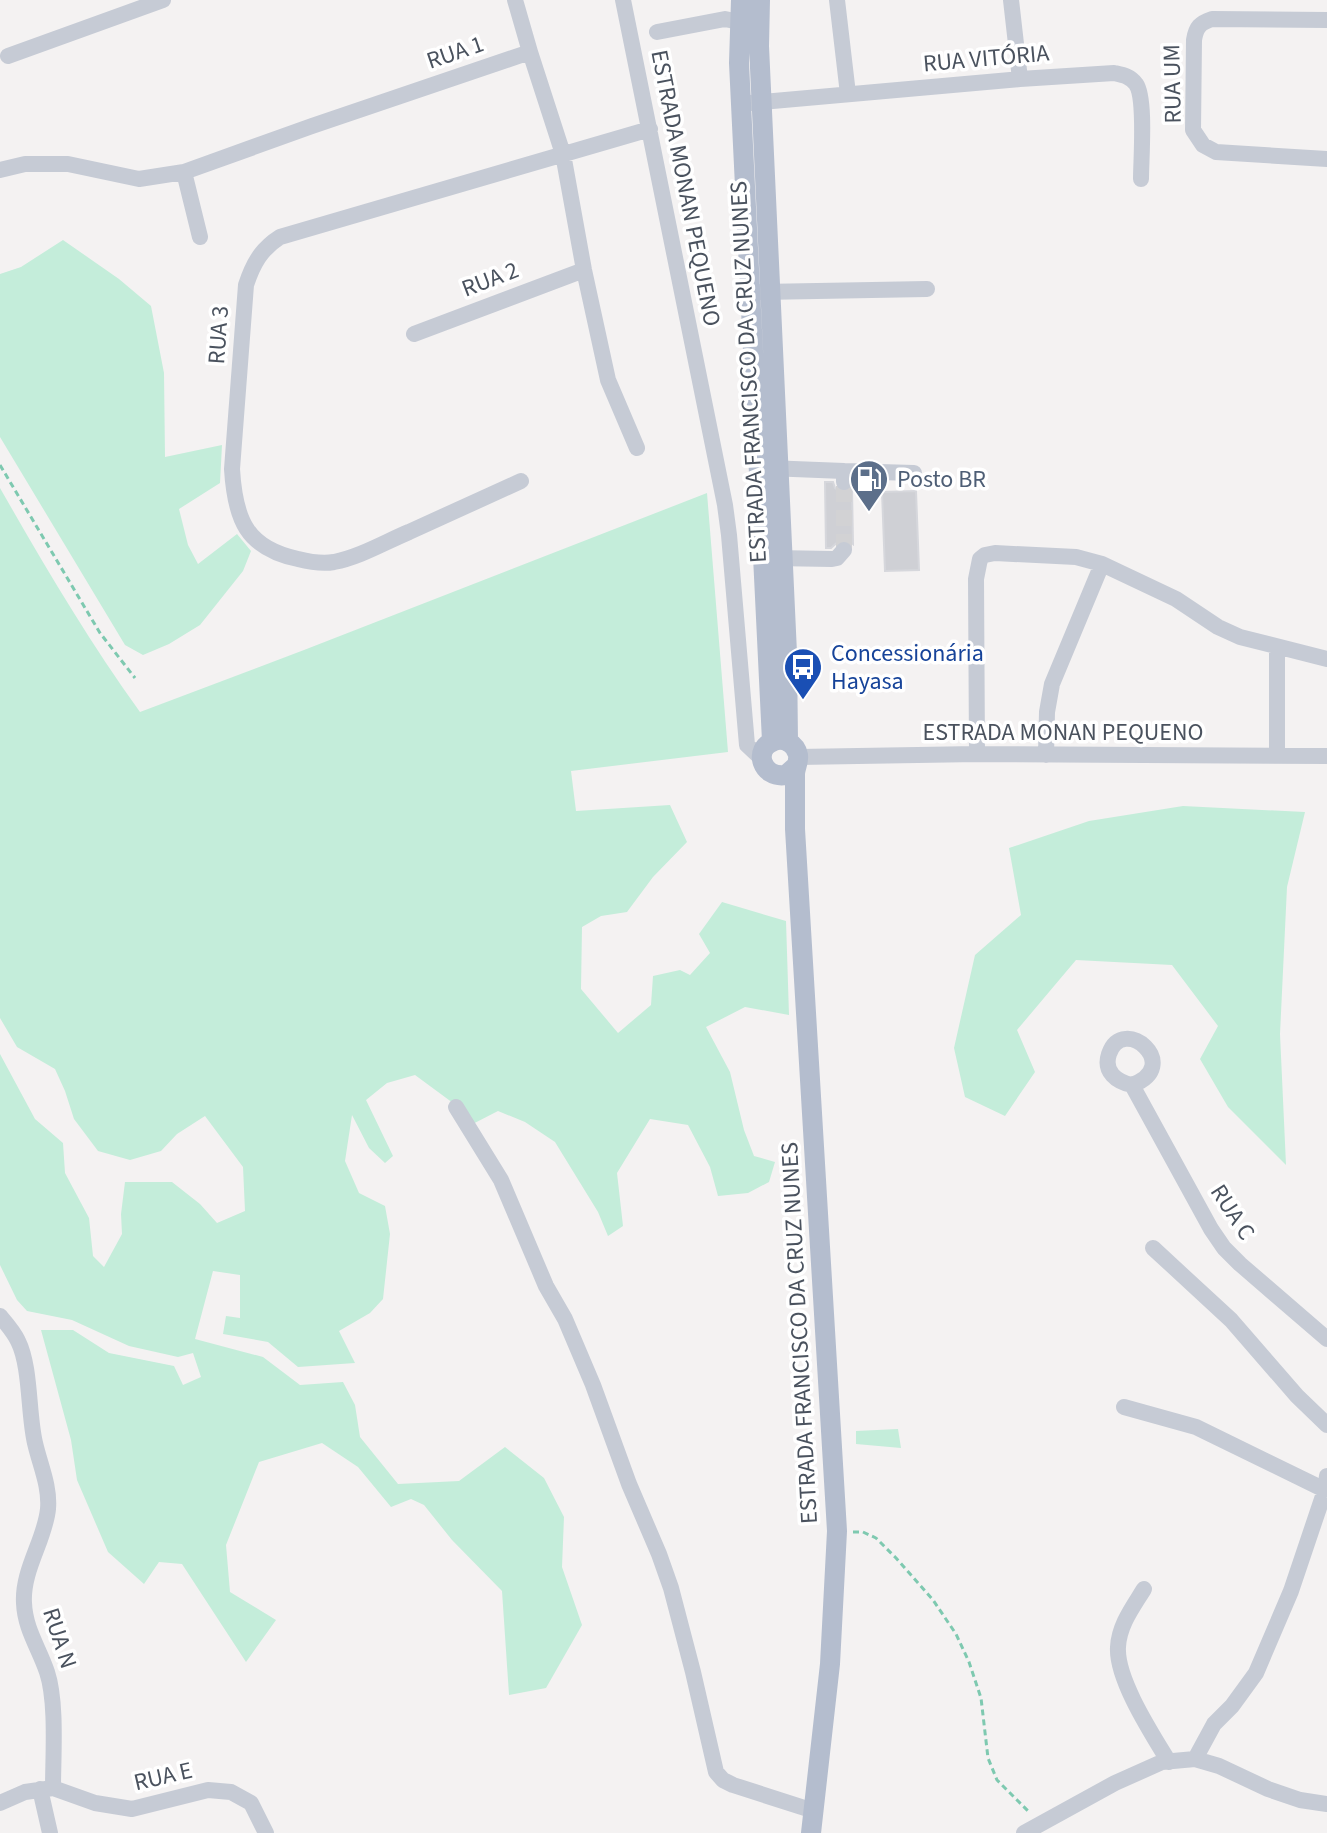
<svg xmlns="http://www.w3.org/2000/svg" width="1327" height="1833" font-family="'Source Sans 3',sans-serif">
  <rect width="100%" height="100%" fill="#f4f2f2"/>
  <path fill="#c4edda" d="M63 240 119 279 151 306 164 373 165 457 222 445 220 483 179 509 188 545 198 564 237 534 251 551 243 571 200 625 169 644 143 655 125 645 0 437V274L21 267Z
    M0 488C44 565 88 640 140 712L304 650 707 493 728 752 571 771 576 811 670 805 687 842 653 877 627 912 601 916 582 927 581 989 618 1033 651 1005 653 976 680 970 690 975 710 953 699 934 722 902 786 921 789 1015 745 1007 706 1027 730 1072 744 1130 754 1156 775 1162 769 1182 748 1193 718 1196 710 1167 688 1125 650 1119 617 1173 623 1226 608 1236 598 1212 555 1142 525 1122 498 1111 461 1130 453 1103 415 1075 387 1083 366 1100 393 1156 385 1163 369 1148 352 1115 345 1161 359 1193 385 1206 390 1234 383 1299 370 1313 339 1331 355 1363 298 1367 268 1342 223 1334 226 1316 240 1318V1275L213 1271 195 1339 263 1357 300 1385 343 1382 355 1405 360 1437 398 1484 459 1481 505 1447 544 1478 564 1517 562 1567 582 1625 546 1688 509 1695 502 1591 452 1540 424 1505 411 1499 391 1507 358 1467 322 1443 259 1462 226 1545 230 1592 276 1620 246 1662 182 1564 159 1562 144 1584 108 1552 77 1480 71 1440 41 1330H73L109 1353 174 1366 183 1385 201 1377 193 1353 178 1357 129 1346 72 1320 27 1311 17 1300 0 1265V1054L35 1119 63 1143 65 1173 89 1218 93 1256 104 1267 122 1234 121 1214 125 1182H172L200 1204 217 1223 245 1211 243 1167 205 1116 177 1134 161 1151 130 1160 98 1151 74 1119 65 1091 55 1069 17 1047 0 1018Z
    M1183 806 1305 812 1287 887 1280 1034 1286 1165 1228 1107 1200 1059 1218 1026 1172 965 1076 960 1017 1030 1035 1072 1005 1116 965 1097 954 1048 975 955 1021 915 1009 848 1089 821Z
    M898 1429 901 1448 856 1444V1431Z"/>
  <path fill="#cfd0d5" stroke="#d6d7dc" stroke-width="2" d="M825 482H833L835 488 843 493 852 489 853 544 847 539H841L831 548H826Z
    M916 491 919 570 885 571 882 492Z"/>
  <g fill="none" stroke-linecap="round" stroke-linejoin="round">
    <path stroke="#d2d2d4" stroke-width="16" stroke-dasharray="16 8" stroke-linecap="butt" d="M844 550V482"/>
    <path stroke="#7ec9b0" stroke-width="3" stroke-dasharray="6 4" stroke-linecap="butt" d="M0 465 100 633 135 678
      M853 1532H863L876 1538 896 1558 933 1600 956 1634 969 1662 981 1698 988 1758 997 1780 1030 1813"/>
    <path stroke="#c6cbd5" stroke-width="16" d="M515 0 530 52
      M623 0 725 505 729 535 747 745 762 759
      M837 0 848 94
      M1011 0 1020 79
      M1327 20 1212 19C1200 23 1196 27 1194 40L1193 130 1203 145 1216 152 1327 159
      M657 32 725 19 739 22
      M8 56 163 0
      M750 103 1020 79 1114 73C1123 75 1130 76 1136 84 1146 98 1141 159 1141 179
      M0 170 25 164H68L139 179 184 172 312 126 530 52 563 154 584 270 608 380 637 448
      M184 172 200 237
      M760 292 927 289
      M414 334 584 270
      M768 468 844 471V482
      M844 471 914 473
      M521 481C484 498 446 515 409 532 385 542 360 557 334 562 322 564 310 562 298 559 246 548 235 519 232 469L246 285C253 264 261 249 280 237L650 129
      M774 558 832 559 837 558 844 550
      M977 754 976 579 980 559 985 555 995 553 1076 557 1102 564 1176 599 1218 627 1240 637 1327 659
      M1046 755 1047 712 1052 684 1102 564
      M1277 756V647
      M798 757 977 754 1327 756
      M1132 1085C1184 1066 1123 1013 1109 1054 1103 1072 1117 1082 1132 1085L1211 1229 1224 1248 1240 1264 1327 1339
      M456 1107 501 1180 546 1286 565 1319 593 1385 629 1484 659 1554 671 1588 693 1672 716 1772 723 1780 733 1785 814 1811
      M1153 1248 1231 1320 1297 1396 1327 1425
      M0 1316C6 1323 14 1332 18 1341 31 1367 28 1414 35 1443 40 1465 50 1486 48 1509 45 1540 22 1570 24 1603 25 1629 39 1648 47 1672 57 1702 53 1756 53 1788L25 1792 0 1803
      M1124 1407 1196 1427 1325 1490
      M1144 1589C1133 1607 1119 1625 1118 1647 1116 1679 1152 1734 1169 1762
      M1195 1759 1214 1724 1232 1706 1256 1673 1291 1591 1325 1490 1327 1476
      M53 1788 95 1803 132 1809 208 1790 231 1792 251 1803 266 1833
      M40 1789 50 1833
      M1024 1833 1115 1783 1162 1762 1195 1759 1219 1766 1268 1789 1300 1800 1327 1804"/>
    <path stroke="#b4bdce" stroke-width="20" d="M741 0 739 63 772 741
      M760 0 759 46 787 653 788 742
      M795 767 786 775C762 779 752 749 774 741 784 737 796 744 798 755 799 761 796 766 795 773 795 792 795 811 795 829L837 1531 830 1664 811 1833"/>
  </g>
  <defs>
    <g id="fuel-pin" transform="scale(2)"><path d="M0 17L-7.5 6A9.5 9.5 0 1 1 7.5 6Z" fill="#5c6f8a" stroke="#fff"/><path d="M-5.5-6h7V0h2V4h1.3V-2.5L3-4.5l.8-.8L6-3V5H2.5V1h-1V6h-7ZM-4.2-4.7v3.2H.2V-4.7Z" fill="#fff"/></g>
    <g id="bus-pin" transform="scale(2)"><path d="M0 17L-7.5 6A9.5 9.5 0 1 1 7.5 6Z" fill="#1a4fb4" stroke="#fff"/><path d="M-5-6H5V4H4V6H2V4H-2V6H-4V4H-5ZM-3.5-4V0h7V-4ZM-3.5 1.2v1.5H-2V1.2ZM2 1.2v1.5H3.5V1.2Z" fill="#fff"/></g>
  </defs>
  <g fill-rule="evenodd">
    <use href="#fuel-pin" x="869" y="479"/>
    <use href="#bus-pin" x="803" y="667"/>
  </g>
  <g text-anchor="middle" stroke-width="7" stroke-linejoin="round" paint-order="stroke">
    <g font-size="24" fill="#4a525e" stroke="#fff">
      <text transform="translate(455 52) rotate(-19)" y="8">RUA 1</text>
      <text transform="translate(986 58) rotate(-5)" y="8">RUA VITÓRIA</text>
      <text transform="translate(1172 84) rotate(-91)" y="8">RUA UM</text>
      <text transform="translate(686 188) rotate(79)" y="8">ESTRADA MONAN PEQUENO</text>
      <text transform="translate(490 279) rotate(-21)" y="8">RUA 2</text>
      <text transform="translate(218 335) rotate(-86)" y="8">RUA 3</text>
      <text transform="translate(748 372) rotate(-93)" y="8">ESTRADA FRANCISCO DA CRUZ NUNES</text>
      <text x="1063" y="740">ESTRADA MONAN PEQUENO</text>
      <text transform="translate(1233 1212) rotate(57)" y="8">RUA C</text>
      <text transform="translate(799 1333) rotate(-93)" y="8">ESTRADA FRANCISCO DA CRUZ NUNES</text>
      <text transform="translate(60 1638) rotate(72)" y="8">RUA N</text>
      <text transform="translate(163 1776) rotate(-13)" y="8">RUA E</text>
    </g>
    <g font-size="24" fill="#4e5e75" stroke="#fff" text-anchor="start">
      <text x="897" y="487">Posto BR</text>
    </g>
    <g font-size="24" fill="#164399" stroke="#fff" text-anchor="start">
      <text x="831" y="661">Concessionária<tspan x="831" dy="28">Hayasa</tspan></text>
    </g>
  </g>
</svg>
